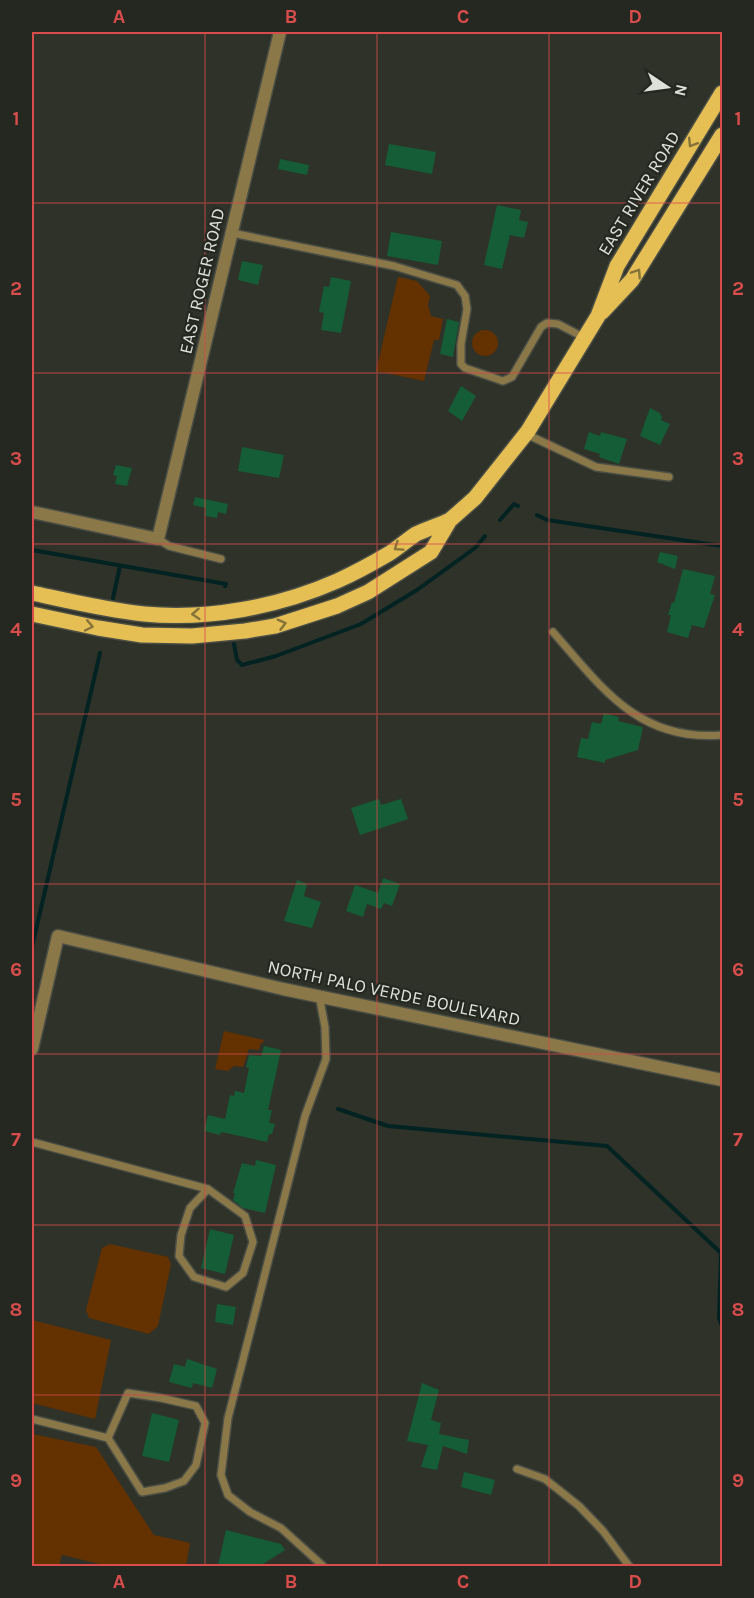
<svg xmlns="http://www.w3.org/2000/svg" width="754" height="1598" font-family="Karla,sans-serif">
  <rect width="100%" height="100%" fill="#2f3229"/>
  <path fill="#643101" d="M398 277 417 281 430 296 428 305 431 316 443 319 439 340H434L424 381 376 371Z
    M472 343a13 13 0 1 1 26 0a13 13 0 1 1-26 0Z
    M224 1031 264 1040 263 1043H261L259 1050 249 1049 243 1067 234 1066 228 1071 215 1069Z
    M110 1244 168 1257 171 1264 158 1326 149 1334 89 1318 86 1310 102 1248Z
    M32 1320 111 1340 95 1419 32 1403Z
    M32 1434 96 1447 154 1535 190 1543 186 1566H108L62 1555 59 1566H32Z"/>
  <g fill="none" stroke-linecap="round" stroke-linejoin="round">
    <path stroke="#022321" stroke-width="4" d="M537 515 547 520 722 546
      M500 520 514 504 518 506
      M32 550 226 584 225 586
      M113 598 120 566
      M234 644 237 660 242 665 276 656 361 624 417 590 475 548 485 536
      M32 947 100 653
      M338 1109 388 1126 607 1146 721 1253 719 1318 722 1326"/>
  </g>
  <path fill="#145d36" d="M389 144 436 152 432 174 385 165Z
    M280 159 309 165 307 175 278 169Z
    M497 205 521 210 519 220 528 222 524 238 510 235 502 269 484 265Z
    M391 232 442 241 438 265 387 256Z
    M242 261 263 265 258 285 238 280Z
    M331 277 351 281 341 333 321 330 324 313 319 312 324 286 329 287Z
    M447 319 459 322 453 357 440 354Z
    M461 386 476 396 462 421 448 411Z
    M650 408 660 413V415L662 416 661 420 670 424 660 445 640 436Z
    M589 432 600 436 601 432 627 439 619 464 599 457 600 454 584 449Z
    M242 447 284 455 279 478 238 471Z
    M116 465 132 468 127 486 115 484 117 476 113 475Z
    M195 497 228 504 226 514 218 512 217 518 205 516 206 508 193 505Z
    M660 552 678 556 675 569 657 562Z
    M683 569 715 576 710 594 715 595 704 628 692 625 688 638 667 632 671 615H668L672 602 674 603Z
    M604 713 619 717 618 721 643 727 638 750 605 760V763L577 757 581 738 588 739 592 722 601 724Z
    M379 799 381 805 401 799 408 819 360 835 351 808Z
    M383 878 400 884 392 906 384 903 381 909 367 904 363 917 346 911 355 885 378 893Z
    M297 880 307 884 304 896 321 902 312 928 284 921Z
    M264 1046 281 1050 268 1110H272L269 1123 275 1124 272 1134H269L267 1142 221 1132 220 1135 204 1131 208 1115 225 1119 230 1095 234 1096 235 1091 244 1093 249 1068 246 1067 249 1055 261 1056Z
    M256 1160 276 1165 265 1213 243 1208 233 1200 235 1193H233L242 1163 255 1166Z
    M210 1229 234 1235 225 1274 201 1268Z
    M217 1304 236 1307 233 1325 215 1322Z
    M187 1359 217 1369 212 1388 193 1383 192 1388 169 1382 174 1364 185 1367Z
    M422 1383 439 1390 431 1420 441 1423 439 1434 469 1440 467 1454 443 1446 437 1470 421 1467 428 1445 407 1441Z
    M152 1413 179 1420 169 1462 142 1456Z
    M464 1472 495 1480 491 1495 461 1487Z
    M226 1530 281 1544 285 1550 260 1566H218Z"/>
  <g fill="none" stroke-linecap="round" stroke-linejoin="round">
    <g stroke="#4b4e45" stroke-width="10">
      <path id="service" d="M232 233 394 266 457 285 465 296 467 309 461 344V364L465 368 503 381 512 377 541 327 547 323 558 324 585 338
        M526 434 596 467 669 477
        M158 539 169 546 221 559
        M553 632C602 688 639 742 722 735
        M319 995 325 1027 326 1059 305 1116 257 1305 228 1418 221 1475 228 1495 250 1512 281 1528 323 1566
        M32 1142 208 1189 245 1216 253 1242 243 1273 226 1287 194 1277 179 1256 181 1235 190 1208 208 1189
        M32 1419 108 1438 142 1492 165 1488 184 1481 196 1465 205 1423 196 1406 161 1398 128 1393 108 1438
        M517 1469 545 1479 579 1506 603 1531 629 1566"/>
    </g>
    <g stroke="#4b4e45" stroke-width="15">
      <path id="minor" d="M32 512 158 539 280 32
        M32 1049 58 936 283 989 722 1080"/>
    </g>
    <g stroke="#4b4e45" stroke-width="18">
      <path id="primary" d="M602 312 632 280 722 135
        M32 593C69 601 106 610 144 614 209 620 278 607 337 581 355 573 373 563 390 553 399 547 407 540 416 534 427 529 439 525 450 520
        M32 614 98 628 142 635 192 636 245 631 275 626 337 606 368 592 431 552 450 520 475 498 528 431 598 316 617 266 722 93"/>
    </g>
    <use href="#service" stroke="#8b7848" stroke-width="7"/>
    <use href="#minor" stroke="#8b7848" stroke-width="12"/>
    <use href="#primary" stroke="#e5be54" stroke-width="15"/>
  </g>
  <defs><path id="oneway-chevron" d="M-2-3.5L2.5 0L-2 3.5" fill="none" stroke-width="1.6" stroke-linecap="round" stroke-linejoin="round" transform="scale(1.5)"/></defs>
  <g stroke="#85733a">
    <use href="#oneway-chevron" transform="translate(692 143) rotate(122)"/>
    <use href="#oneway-chevron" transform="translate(637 273) rotate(-57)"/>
    <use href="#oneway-chevron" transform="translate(398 547) rotate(146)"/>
    <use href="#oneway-chevron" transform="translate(196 614) rotate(176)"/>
    <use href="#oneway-chevron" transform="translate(282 624) rotate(-15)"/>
    <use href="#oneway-chevron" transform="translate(89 626) rotate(12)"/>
  </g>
  <path fill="none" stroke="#d84d4c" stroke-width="1.5" stroke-opacity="0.55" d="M205 32V1566M377 32V1566M549 32V1566M32 203H722M32 373H722M32 544H722M32 714H722M32 884H722M32 1054H722M32 1225H722M32 1395H722"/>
  <g text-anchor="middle" stroke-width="4.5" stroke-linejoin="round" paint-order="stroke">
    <g font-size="18" fill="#dee0da" stroke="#252820">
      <text transform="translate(639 193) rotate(-59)" y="6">EAST RIVER ROAD</text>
      <text transform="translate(202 281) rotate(-77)" y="6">EAST ROGER ROAD</text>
      <text transform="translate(394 993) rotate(12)" y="6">NORTH PALO VERDE BOULEVARD</text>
    </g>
  </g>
  <rect width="754" height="1598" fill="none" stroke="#252820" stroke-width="66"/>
  <g transform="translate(667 87) rotate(103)" stroke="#252820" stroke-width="4.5" paint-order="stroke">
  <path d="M0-4.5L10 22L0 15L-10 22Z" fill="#dee0da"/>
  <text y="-9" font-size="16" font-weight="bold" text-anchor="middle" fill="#dee0da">N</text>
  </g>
  <rect x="33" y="33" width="688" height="1532" fill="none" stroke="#d84d4c" stroke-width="2"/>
  <g font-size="20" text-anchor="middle" font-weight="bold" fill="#d84d4c">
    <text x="119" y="23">A</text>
    <text x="291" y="23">B</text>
    <text x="463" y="23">C</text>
    <text x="635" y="23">D</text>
    <text x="16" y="125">1</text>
    <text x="738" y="125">1</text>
    <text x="16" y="295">2</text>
    <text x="738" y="295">2</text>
    <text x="16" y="465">3</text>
    <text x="738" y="465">3</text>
    <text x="16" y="636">4</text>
    <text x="738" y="636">4</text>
    <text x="16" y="806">5</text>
    <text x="738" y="806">5</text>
    <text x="16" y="976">6</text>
    <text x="738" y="976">6</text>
    <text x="16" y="1146">7</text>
    <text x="738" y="1146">7</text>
    <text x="16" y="1316">8</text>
    <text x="738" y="1316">8</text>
    <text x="16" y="1487">9</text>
    <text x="738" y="1487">9</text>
    <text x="119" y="1588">A</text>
    <text x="291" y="1588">B</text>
    <text x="463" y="1588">C</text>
    <text x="635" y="1588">D</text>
  </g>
</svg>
